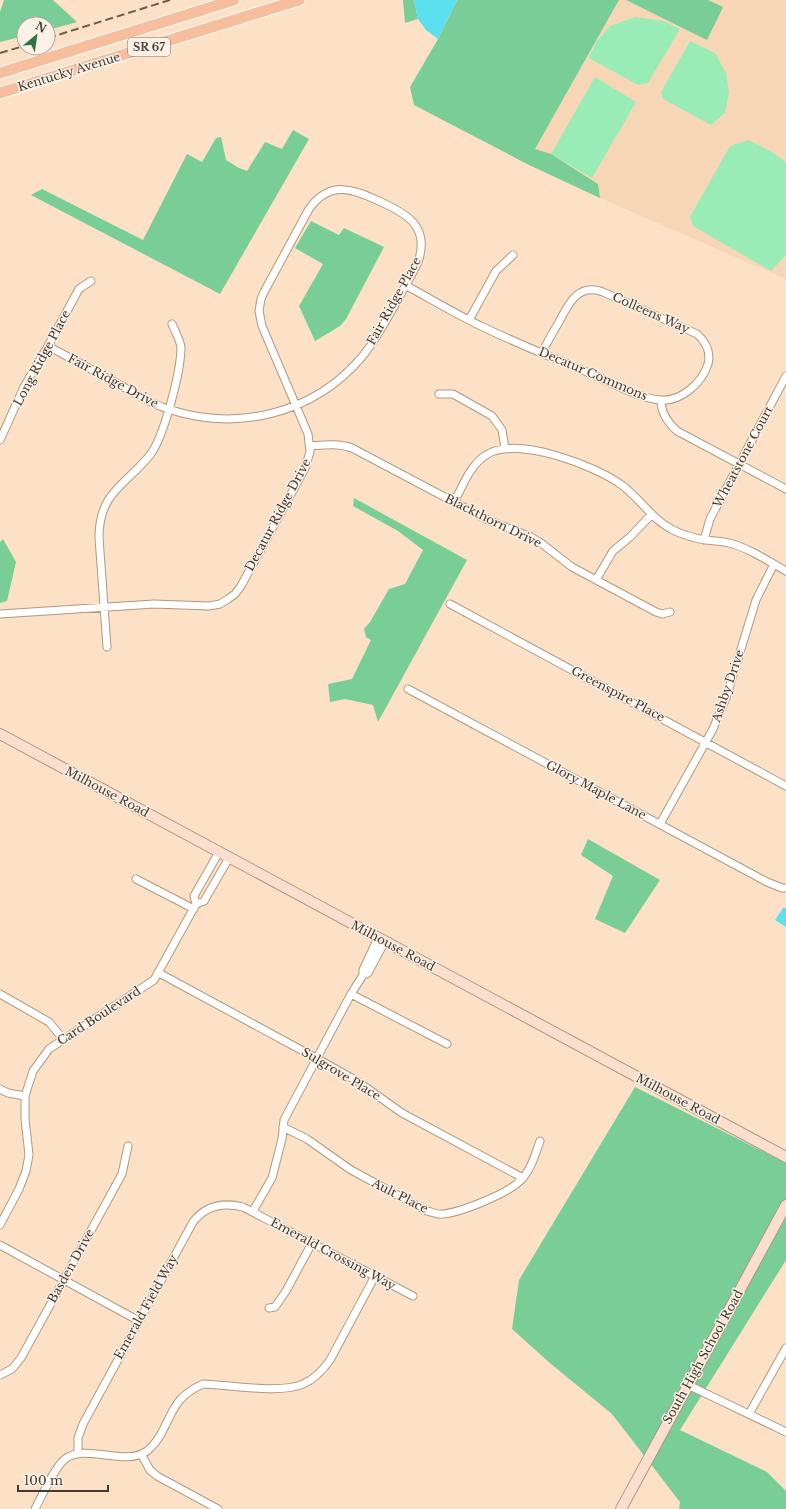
<svg xmlns="http://www.w3.org/2000/svg" width="786" height="1509" font-family="'Libre Baskerville',serif">
  <rect width="100%" height="100%" fill="#fce1c6"/>
  <path fill="#f7d6b6" d="M619 0H786V279L600 198 527 164Z"/>
  <path fill="#99ecb5" d="M635 17 663 21 680 29 648 83 638 85 589 58 596 42 610 26Z
    M690 41 715 53 726 73 729 93 725 113 711 125 663 99 661 92Z
    M595 77 636 102 592 178 551 154Z
    M748 140 772 152 786 162V255L771 271 693 226 690 217 730 146Z"/>
  <path fill="#78ce96" d="M4 0H53L77 22 48 30V24H24V36L0 42V12Z
    M403 0H414L418 19 405 23Z
    M457 0H619L535 149 551 154 598 184 600 198 527 164 414 105 410 87 438 39Z
    M626 0H708L723 7 707 40Z
    M293 130 309 139 220 294 31 195 42 189 143 240 187 154 202 162 216 138 221 137 226 160 239 168 247 171 265 142 282 149Z
    M311 221 339 235 344 228 384 247 346 319 340 326 315 341 299 306 323 264 295 248Z
    M354 498 467 560 378 722 373 705 345 699 330 702 328 684 352 679 371 640 366 637 364 629 370 622 389 589 405 584 423 550 398 531 353 506Z
    M3 539 16 562 7 601 0 603V542Z
    M588 839 660 880 625 933 595 919 613 876 581 855Z
    M635 1087 786 1163V1260L680 1430 767 1472 786 1491V1509H679L680 1502 612 1414 551 1364 512 1329 519 1280Z"/>
  <path fill="#5ae0ee" d="M414 0H457L438 39 426 30 418 19Z
    M783 908H786V927L775 920Z"/>
  <g fill="none" stroke-linecap="round" stroke-linejoin="round">
    <g stroke="#b1987f" stroke-width="9">
      <path id="street" d="M405 285C431 299 457 315 483 327 518 344 554 358 589 373 608 381 641 399 660 400 681 402 702 383 708 364 711 352 706 342 697 334L603 292C578 283 569 303 559 322 553 332 547 342 542 353
        M469 320 496 271 513 255
        M439 394H453L492 416 502 430 505 448
        M661 400C661 412 668 423 677 431L786 489
        M0 440 24 387 48 346 79 289 91 281
        M310 446C324 445 338 443 352 448L490 521 531 537 541 543 572 567 656 612 662 614 670 612
        M454 502C463 486 470 465 486 455 516 435 597 466 623 486 640 499 653 520 673 530 683 535 694 538 705 540 713 541 721 541 729 543 749 548 768 561 786 571
        M704 540 710 519 786 376
        M596 580 613 551 630 537 652 514
        M450 604 786 786
        M0 614 154 604 209 606 220 604 228 599 235 594 241 586 305 468 310 452 308 434 262 326 259 311 261 299 264 292 309 209C330 180 352 189 379 201 408 214 430 227 418 262 411 277 402 291 395 305 384 323 375 342 361 358 313 414 237 432 168 409 151 404 136 394 120 385 96 372 72 359 48 346
        M107 647 99 538C99 492 125 486 150 455 164 437 181 371 181 347 180 340 175 331 172 324
        M408 689 767 882 782 888H786
        M660 824 713 729 726 698 756 600 774 564
        M136 879 194 909
        M196 904 194 896 219 852
        M378 938 363 970V975L368 973 385 941
        M159 973 316 1058 357 1081 402 1113 523 1178
        M0 994 49 1022 63 1039
        M351 994 447 1044
        M0 1089 8 1093 25 1096
        M283 1127 307 1139 351 1170 427 1211C432 1212 438 1215 442 1214 460 1213 509 1193 521 1180 531 1170 535 1155 540 1141
        M253 1211 272 1178 282 1139 284 1120 351 994 363 975
        M0 1225 19 1189 26 1171 29 1155 25 1119V1096L33 1071 49 1049 154 980 196 904 204 901 229 858
        M0 1245 139 1321
        M269 1308 275 1307 286 1291 312 1243
        M0 1375 12 1369 21 1358 122 1174 128 1146
        M688 1385 786 1432
        M749 1414 786 1348
        M78 1454V1438L83 1424 193 1222C206 1205 223 1202 243 1207L413 1296
        M141 1454 150 1470 157 1476 218 1509
        M35 1509C42 1496 54 1468 65 1459 86 1443 125 1467 147 1451 164 1438 167 1415 180 1400 186 1393 194 1388 203 1384 228 1385 282 1394 303 1384 315 1379 323 1370 330 1360L375 1276"/>
    </g>
    <g stroke="#b1987f" stroke-width="12">
      <path id="secondary" d="M0 734 786 1157
        M621 1509 786 1205"/>
    </g>
    <g stroke="#fff" stroke-width="13">
      <path id="primary" d="M0 73 234 0
        M0 93 299 0"/>
    </g>
    <use href="#street" stroke="#fff" stroke-width="7"/>
    <use href="#secondary" stroke="#fbdece" stroke-width="10"/>
    <use href="#primary" stroke="#f7be9d" stroke-width="11"/>
    <path stroke="#6a5c4e" stroke-width="2" stroke-dasharray="8 4" stroke-linecap="butt" d="M48 38 170 0
      M0 53 24 46"/>
  </g>
  <g text-anchor="middle" stroke-width="3" stroke-linejoin="round" paint-order="stroke">
    <rect fill="#fcf1e7" stroke="#7c7167" stroke-width="1" x="128" y="38" width="42" height="18" rx="3"/>
    <g font-size="11" font-weight="bold" fill="#453a30">
      <text x="149" y="51">SR 67</text>
    </g>
    <g font-size="12" fill="#453a30" stroke="#fcf1e7">
      <text transform="translate(69 72) rotate(-17)" y="4">Kentucky Avenue</text>
      <text transform="translate(394 301) rotate(-61)" y="4">Fair Ridge Place</text>
      <text transform="translate(651 313) rotate(24)" y="4">Colleens Way</text>
      <text transform="translate(42 358) rotate(-62)" y="4">Long Ridge Place</text>
      <text transform="translate(593 374) rotate(23)" y="4">Decatur Commons</text>
      <text transform="translate(113 381) rotate(28)" y="4">Fair Ridge Drive</text>
      <text transform="translate(743 457) rotate(-62)" y="4">Wheatstone Court</text>
      <text transform="translate(278 515) rotate(-62)" y="4">Decatur Ridge Drive</text>
      <text transform="translate(493 521) rotate(26)" y="4">Blackthorn Drive</text>
      <text transform="translate(728 686) rotate(-71)" y="4">Ashby Drive</text>
      <text transform="translate(618 694) rotate(28)" y="4">Greenspire Place</text>
      <text transform="translate(596 790) rotate(28)" y="4">Glory Maple Lane</text>
      <text transform="translate(107 792) rotate(28)" y="4">Milhouse Road</text>
      <text transform="translate(393 946) rotate(28)" y="4">Milhouse Road</text>
      <text transform="translate(99 1016) rotate(-33)" y="4">Card Boulevard</text>
      <text transform="translate(341 1074) rotate(31)" y="4">Sulgrove Place</text>
      <text transform="translate(678 1099) rotate(28)" y="4">Milhouse Road</text>
      <text transform="translate(400 1196) rotate(27)" y="4">Ault Place</text>
      <text transform="translate(333 1254) rotate(28)" y="4">Emerald Crossing Way</text>
      <text transform="translate(71 1266) rotate(-61)" y="4">Basden Drive</text>
      <text transform="translate(146 1307) rotate(-61)" y="4">Emerald Field Way</text>
      <text transform="translate(703 1357) rotate(-61)" y="4">South High School Road</text>
    </g>
  </g>
  <g transform="translate(36 36) rotate(29)"><circle r="19" fill="#fcf1e7" stroke="#b3a89e"/>
  <path d="M0-3L7 15L0 10L-7 15Z" fill="#2e7440"/>
  <text y="-6" font-size="11" font-weight="bold" text-anchor="middle" fill="#453a30">N</text>
  </g>
  <path d="M18 1485v6h90v-6" fill="none" stroke="#453a30" stroke-width="2"/>
  <text x="24" y="1485" font-size="12" fill="#453a30" stroke="#fcf1e7" stroke-width="3" paint-order="stroke">100 m</text>
</svg>
